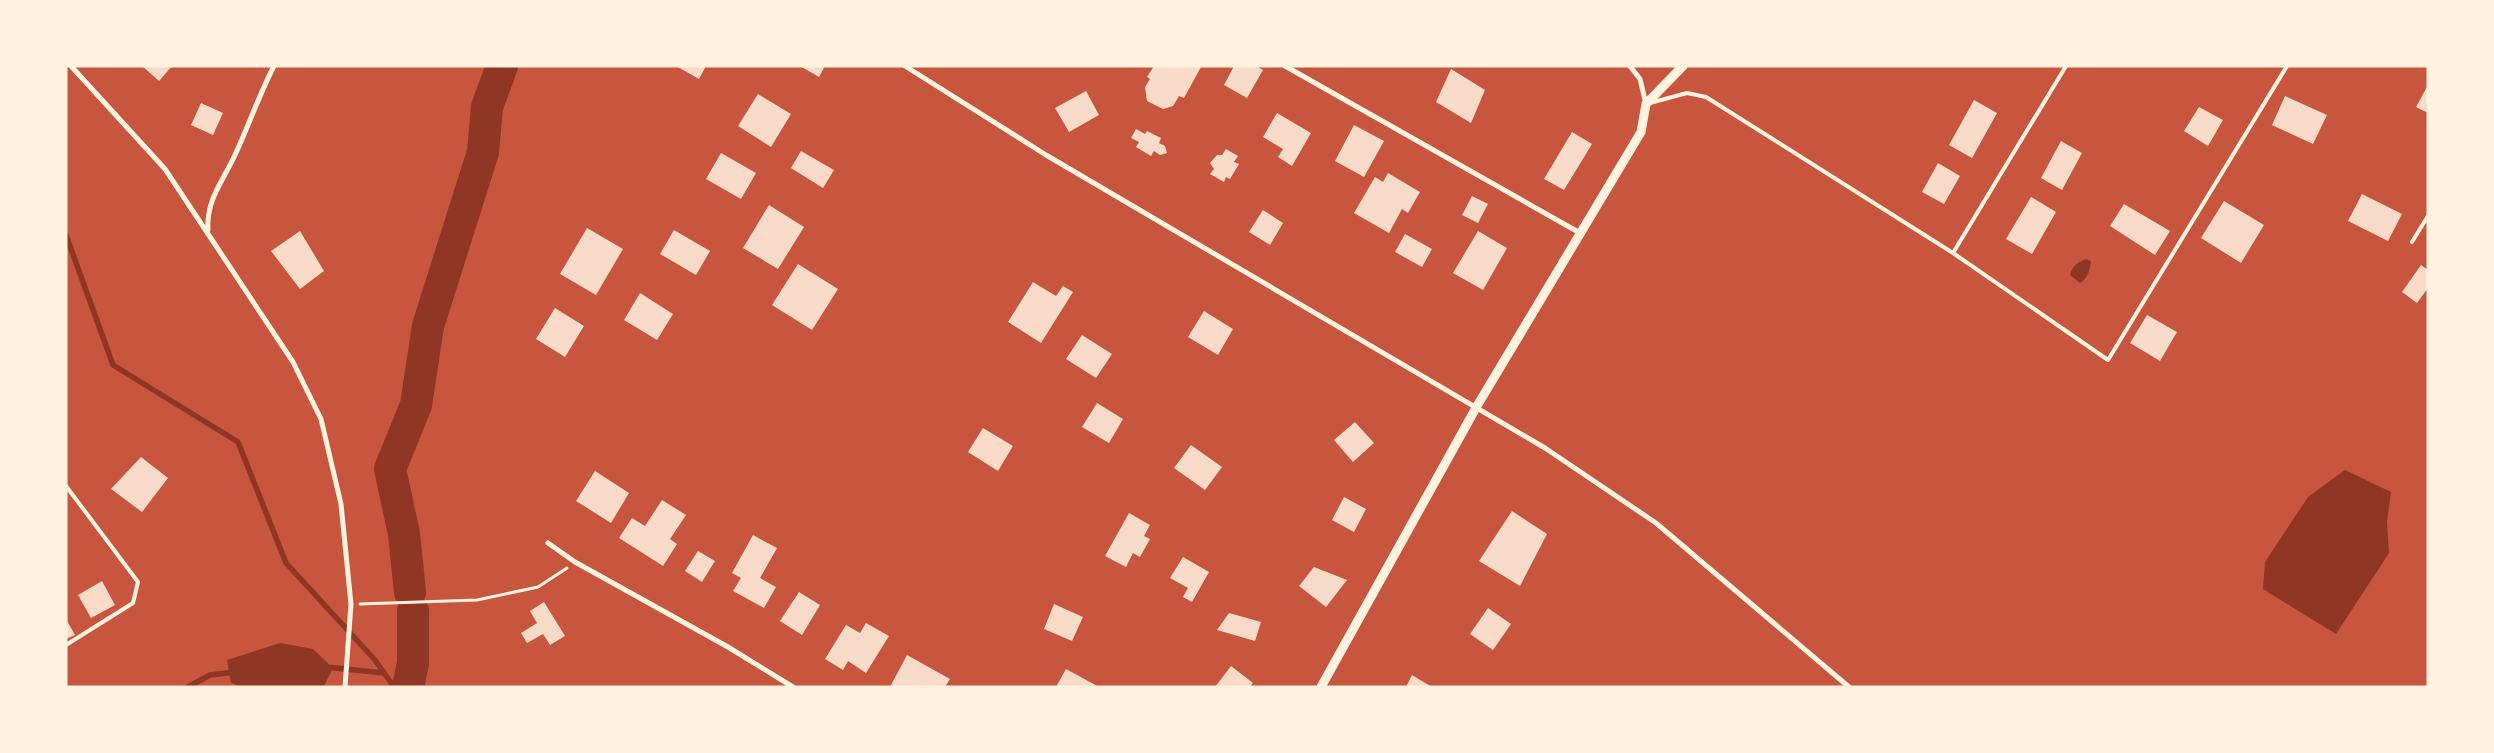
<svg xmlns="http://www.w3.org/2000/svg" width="2494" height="753" font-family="Mulish,sans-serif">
  <rect width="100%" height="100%" fill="#c8553d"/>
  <path fill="#8f3625" d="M2086 259 2091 261C2090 270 2088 278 2080 283L2070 275C2072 266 2078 262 2086 259Z
    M2345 470 2391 492 2387 522 2389 553 2336 634 2263 589 2265 562 2308 497Z
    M280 643 313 649 333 668 324 686 243 687 231 683 227 660Z"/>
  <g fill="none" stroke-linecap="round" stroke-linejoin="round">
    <path stroke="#8f3625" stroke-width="5.5" d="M66 235 113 365 238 442 286 563 375 660 394 687
      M326 667 384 673
      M188 687 210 675 235 672"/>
    <path stroke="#8f3625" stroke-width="32" d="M410 592 404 534 390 469 416 405 428 326 483 152 487 107 502 66
      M408 687 413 663V611"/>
  </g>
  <path fill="#f7dbc8" d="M142 66H172L159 81Z
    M676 66H706L699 79Z
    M800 66H825L819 77Z
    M1154 66H1200L1201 67 1184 98 1179 96 1173 106 1163 109 1147 101 1145 87 1150 79 1147 77Z
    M1234 66H1256L1263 70 1247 98 1224 85Z
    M1451 69 1485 90 1471 123 1436 102Z
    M2428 85V113L2416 107Z
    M1086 91 1099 115 1069 132 1055 108Z
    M758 94 791 114 771 147 738 126Z
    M2285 96 2327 115 2313 144 2272 125Z
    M1974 100 1997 113 1972 158 1949 145Z
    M201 103 223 113 213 135 191 125Z
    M2199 107 2223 120 2208 146 2184 131Z
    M1277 113 1311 133 1292 166 1278 157 1283 149 1263 137Z
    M1354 125 1384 141 1364 177 1335 161Z
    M1136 129 1145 134 1147 131 1161 138 1159 143 1165 146 1167 153 1160 155 1154 151 1151 156 1136 147 1139 142 1131 138Z
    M1572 132 1592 144 1564 190 1544 179Z
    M2061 141 2082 153 2062 190 2041 178Z
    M1226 149 1238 156 1234 162 1239 164 1230 179 1226 177 1224 182 1210 174 1214 169 1210 163 1217 155H1222Z
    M801 151 834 170 823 188 791 168Z
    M721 153 756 173 741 199 706 179Z
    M1938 163 1960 176 1944 204 1922 192Z
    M1388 173 1420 192 1408 213 1402 209 1389 233 1354 213 1375 177 1383 182Z
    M2362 194 2402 214 2388 241 2348 221Z
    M1472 196 1488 204 1478 223 1462 215Z
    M2031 197 2056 212 2032 254 2006 239Z
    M2224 201 2264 225 2241 263 2201 238Z
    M2124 204 2170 231 2155 255 2110 226Z
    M769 205 804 227 778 269 743 248Z
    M1263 210 1283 223 1270 245 1249 232Z
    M587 228 623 249 596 295 560 274Z
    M674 230 710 251 696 275 660 254Z
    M300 231 324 271 300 289 271 251Z
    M1478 231 1507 248 1483 290 1453 273Z
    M1405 234 1432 249 1422 267 1395 252Z
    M798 264 838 289 812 330 772 305Z
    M2421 265 2428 270V288L2417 303 2402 292Z
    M1033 282 1056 296 1063 286 1073 292 1041 343 1008 322Z
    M640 293 673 314 657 340 624 320Z
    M555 308 584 326 565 357 536 339Z
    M1204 311 1233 329 1218 355 1188 337Z
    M2147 315 2177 332 2160 361 2130 343Z
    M1082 335 1112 354 1096 378 1066 359Z
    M1097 403 1123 419 1109 443 1082 427Z
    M1355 422 1374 443 1353 462 1334 440Z
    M983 428 1013 446 998 471 968 452Z
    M1191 445 1222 467 1205 490 1174 468Z
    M141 457 168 478 142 512 111 489Z
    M595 471 629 493 611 523 576 501Z
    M1344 497 1366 509 1354 532 1332 520Z
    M662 500 686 515 670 539 677 544 663 566 619 538 632 518 645 526Z
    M1512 511 1547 534 1520 586 1479 561Z
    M1129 513 1150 525 1144 536 1150 539 1140 557 1133 553 1126 567 1105 556Z
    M753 535 777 548 760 578 776 587 764 608 733 591 741 578 732 573Z
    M698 551 715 561 702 582 685 571Z
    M1183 557 1209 572 1192 602 1183 597 1188 588 1170 578Z
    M1314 567 1347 580 1326 607 1299 586Z
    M102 581 115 605 91 618 78 595Z
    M799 592 820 605 802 635 780 621Z
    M544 602 565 636 550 645 543 634 527 643 521 633 537 623 530 611Z
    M1054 604 1083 617 1072 641 1044 629Z
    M1488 608 1511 624 1493 650 1470 634Z
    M1229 613 1261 622 1255 641 1217 630Z
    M66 619 75 635 66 639Z
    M866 623 889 636 866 673 848 661 843 670 825 659 846 625 860 633Z
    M907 655 950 679 945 687H890Z
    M1231 666 1253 683 1250 687H1215Z
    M1066 669 1099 687H1056Z
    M1412 675 1432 687H1406Z"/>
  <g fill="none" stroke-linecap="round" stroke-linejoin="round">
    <path stroke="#fff3e0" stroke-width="3" d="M360 604 477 600 538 587 567 568"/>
    <path stroke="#fff3e0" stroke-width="4" d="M1650 103 1687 93 1706 97 1953 253 2108 360 2287 66
      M2412 242 2428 216
      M1953 253 2066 66
      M66 486 138 582 133 603 66 645"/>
    <path stroke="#fff3e0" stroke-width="5" d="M71 66 165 169 293 362 321 419 341 504 351 604 345 687
      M905 66 1046 155 1545 448 1656 523 1849 687
      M1285 66 1580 233
      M1630 66 1640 79 1646 104
      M208 230C206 200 223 181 235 155 249 125 259 95 274 66
      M548 543 575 562 728 647 793 687"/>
    <path stroke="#fff3e0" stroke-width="9" d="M1321 687 1477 406 1641 132 1646 104 1683 66"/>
  </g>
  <rect width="2494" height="753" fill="none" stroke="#fff3e0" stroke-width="135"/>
</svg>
